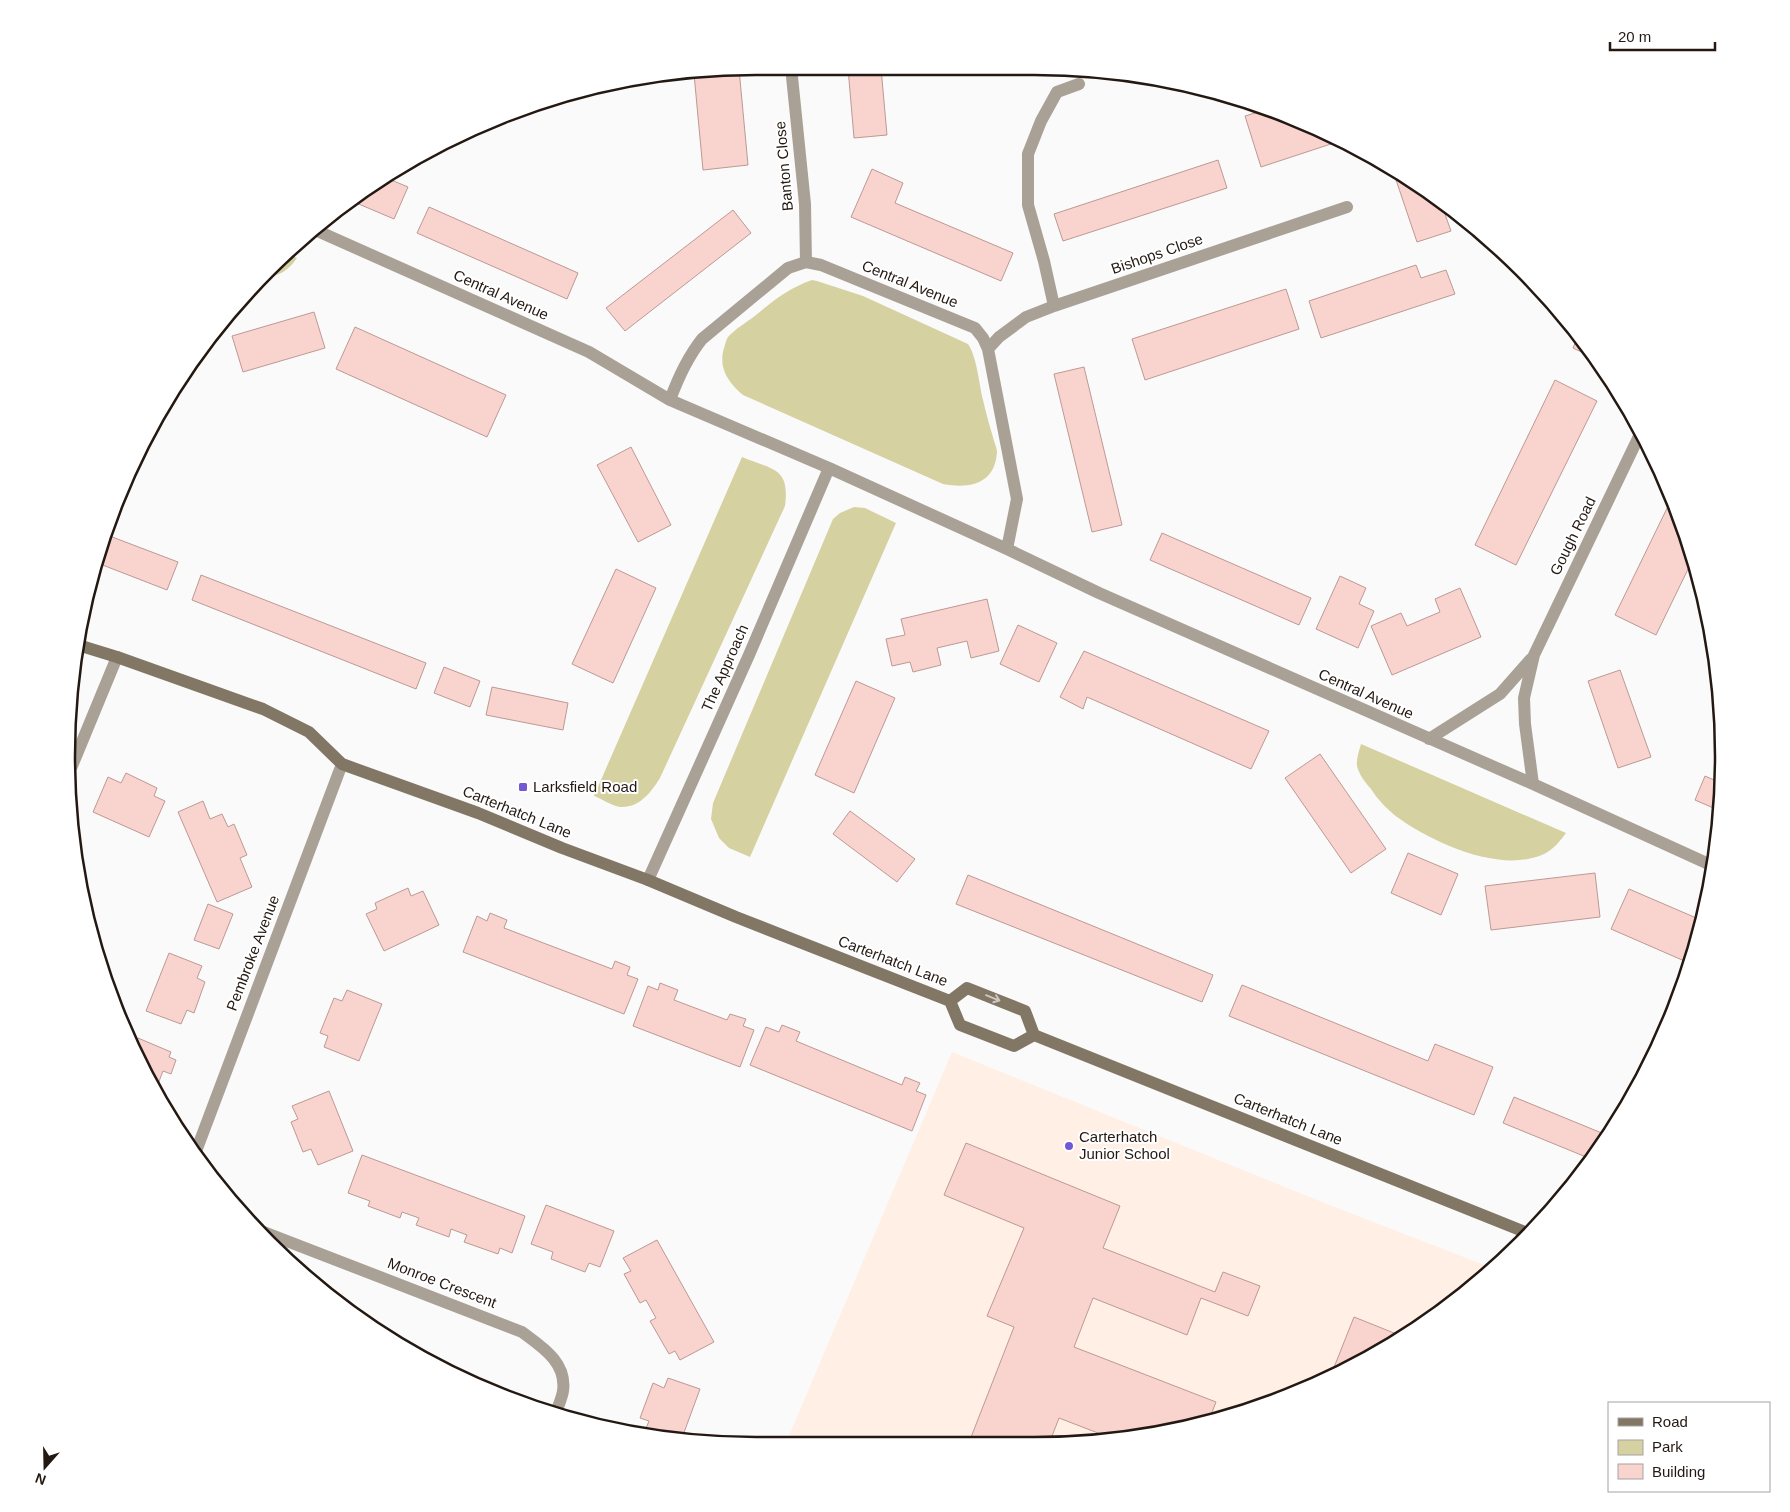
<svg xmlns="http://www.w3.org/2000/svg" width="1790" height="1512" font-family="Helvetica,sans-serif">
  <rect width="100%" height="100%" fill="#fafafa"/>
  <path fill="#ffefe5" d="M952 1052 1327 1204 1492 1268 1417 1330 1298 1393 1169 1432 1034 1446 785 1445Z"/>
  <path fill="#d6d1a1" d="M287 254 297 258C288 271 280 275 264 279Z
    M812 280 817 281 863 296 968 344C977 357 979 384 983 400 986 412 989 425 993 437 994 442 997 448 997 452 995 484 970 489 943 484L743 395C728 382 718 368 724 348 725 345 726 340 728 337 735 329 747 322 756 315 774 300 789 288 812 280Z
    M742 457C773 470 790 467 785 506L660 778C651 792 640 808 620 807 612 806 602 799 594 796Z
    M854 507 865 508 896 523 750 857 729 848 719 838 711 819 713 803 833 519 840 513Z
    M1361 744 1566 833C1560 841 1554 849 1544 854 1501 874 1433 843 1397 817 1387 809 1378 800 1371 789 1366 783 1359 775 1357 766 1356 760 1359 751 1361 744Z"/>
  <path fill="#f9d3cd" stroke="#bd9994" d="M848 68H881L887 135 854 138Z
    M739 69 748 165 703 170 694 74Z
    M1265 110 1295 121 1296 126 1303 124 1343 140 1261 167 1245 116Z
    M1218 160 1227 188 1063 241 1054 214Z
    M872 169 903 183 895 203 1013 253 1001 281 851 217Z
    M1393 171 1440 200 1451 231 1417 242Z
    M389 179 408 187 394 219 354 202Z
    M429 207 578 273 567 299 417 233Z
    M733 210 751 233 625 331 606 308Z
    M1416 265 1421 278 1446 270 1455 294 1321 338 1309 301Z
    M1286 289 1299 329 1145 380 1132 339Z
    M314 312 325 348 243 372 232 336Z
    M355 327 506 395 487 437 336 369Z
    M1578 336 1592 357 1573 348Z
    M1084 367 1122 525 1092 532 1054 374Z
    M1555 380 1597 401 1516 565 1475 545Z
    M631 447 671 525 638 542 597 465Z
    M1673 496 1692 561 1656 635 1615 615Z
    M1162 533 1311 598 1299 625 1150 560Z
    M107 535 178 562 167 590 100 564Z
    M616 569 656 588 613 683 572 664Z
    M201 575 426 663 416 689 192 600Z
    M1340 576 1366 588 1359 604 1374 611 1358 648 1316 629Z
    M1460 588 1481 637 1392 675 1371 626 1401 613 1407 626 1440 612 1435 599Z
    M987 599 999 651 971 658 967 641 937 648 941 665 913 672 910 662 892 666 886 639 905 635 901 619Z
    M1018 625 1057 643 1039 682 1000 664Z
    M1084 651 1269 731 1251 769 1087 697 1083 709 1060 697Z
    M444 667 480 681 470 707 434 693Z
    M1620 670 1651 757 1618 768 1588 681Z
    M856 681 895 698 854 793 815 775Z
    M492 687 568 703 563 730 486 715Z
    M1320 754 1386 849 1351 873 1285 778Z
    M126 773 157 788 154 796 165 801 149 837 93 812 108 777 121 783Z
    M1705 776 1721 783 1718 810 1695 800Z
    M203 801 210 819 222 814 228 827 234 824 247 855 240 858 252 887 217 902 178 812Z
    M850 811 915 859 897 882 833 834Z
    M1408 853 1458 874 1441 915 1391 893Z
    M1595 873 1600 917 1491 930 1485 886Z
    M968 875 1213 975 1202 1002 956 904Z
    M408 888 411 896 423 891 439 925 384 951 366 914 377 909 375 903Z
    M1629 889 1701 920 1689 963 1611 929Z
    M208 904 233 914 219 949 194 940Z
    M490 913 507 920 504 928 612 969 615 961 630 967 627 975 638 979 624 1014 463 952 477 916 487 921Z
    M169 953 202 966 197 978 205 982 194 1013 187 1010 181 1024 146 1011Z
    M660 983 678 990 674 1000 727 1020 730 1014 746 1019 743 1026 754 1030 740 1067 633 1026 648 986 658 990Z
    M1242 985 1428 1061 1435 1044 1493 1067 1474 1115 1229 1016Z
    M347 990 382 1004 359 1061 324 1047 328 1036 320 1033 334 998 342 1001Z
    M782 1025 800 1032 796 1041 902 1085 905 1077 920 1083 916 1091 926 1095 912 1131 750 1065 766 1027 779 1032Z
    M138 1038 171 1052 169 1057 176 1060 171 1074 163 1071 156 1089 134 1048Z
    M329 1091 353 1151 318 1165 311 1149 303 1152 291 1122 298 1119 292 1106Z
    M1514 1097 1609 1136 1591 1159 1503 1123Z
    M966 1143 1120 1206 1103 1248 1215 1292 1223 1272 1260 1286 1248 1316 1201 1298 1187 1335 1093 1298 1074 1347 1216 1402 1209 1420 1169 1432 1111 1438 1059 1418 1049 1444 968 1445 1014 1327 987 1316 1024 1228 944 1195Z
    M362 1155 525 1216 512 1253 500 1248 498 1254 464 1242 467 1235 451 1229 449 1237 416 1225 419 1218 402 1212 400 1218 368 1206 370 1201 348 1193Z
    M546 1205 614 1231 600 1267 589 1263 585 1272 551 1259 553 1252 531 1244Z
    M657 1240 714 1342 680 1360 675 1351 669 1354 650 1321 656 1318 646 1300 640 1303 624 1274 631 1271 623 1258Z
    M1354 1317 1404 1337 1331 1375Z
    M668 1378 700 1389 682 1438 645 1431 649 1421 640 1418 653 1383 664 1388Z"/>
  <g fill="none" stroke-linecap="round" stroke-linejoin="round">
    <path stroke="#a9a195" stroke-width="12" d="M72 766 117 657"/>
    <path stroke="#a9a195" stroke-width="12" d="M791 67 805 204 806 262
      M313 229 589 352 670 400 829 468 1007 549 1099 593 1533 784 1713 866
      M1054 306 1044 261 1028 205V154L1041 121 1057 92 1079 84
      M988 349 999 337 1026 317 1054 306 1347 207
      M670 400C678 378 687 358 702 339L788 268 806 262 821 265 975 328 983 338 988 349 1017 499 1007 549
      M1429 739 1500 694 1531 659
      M1533 784 1525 724 1524 698 1534 655 1641 432
      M648 880 749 655 829 468
      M195 1154 342 764
      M256 1229 522 1332C542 1347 567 1362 563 1391 562 1398 558 1406 556 1413"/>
    <path stroke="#827665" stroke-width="12" d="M78 645 117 657 263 709 309 732 342 764 478 813 562 848 648 880 736 917 950 1001 960 1025 1014 1046 1034 1035
      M950 1001 967 988 1025 1011 1034 1035 1530 1234"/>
  </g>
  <defs><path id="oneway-shaft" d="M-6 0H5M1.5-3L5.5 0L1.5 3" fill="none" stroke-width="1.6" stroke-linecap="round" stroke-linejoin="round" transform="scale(1.25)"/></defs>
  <use stroke="#cdc8c1" href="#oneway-shaft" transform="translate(993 998) rotate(22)"/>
  <g fill="#7259d3" stroke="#fff" stroke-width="2">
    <rect x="518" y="782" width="10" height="10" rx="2.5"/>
    <circle cx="1069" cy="1146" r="5"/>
  </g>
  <g text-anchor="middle" stroke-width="4" stroke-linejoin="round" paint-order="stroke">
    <g font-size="15" fill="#241912" stroke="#fff">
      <text transform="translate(784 166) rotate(-95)" y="5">Banton Close</text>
      <text transform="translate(1157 254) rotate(-19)" y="5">Bishops Close</text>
      <text transform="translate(910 284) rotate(22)" y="5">Central Avenue</text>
      <text transform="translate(501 295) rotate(24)" y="5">Central Avenue</text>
      <text transform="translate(1573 536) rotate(-64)" y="5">Gough Road</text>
      <text transform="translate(725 668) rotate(-66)" y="5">The Approach</text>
      <text transform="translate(1366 694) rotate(24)" y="5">Central Avenue</text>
      <text transform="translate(517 812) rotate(22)" y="5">Carterhatch Lane</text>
      <text transform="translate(253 953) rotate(-69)" y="5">Pembroke Avenue</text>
      <text transform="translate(893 961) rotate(21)" y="5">Carterhatch Lane</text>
      <text transform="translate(1288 1119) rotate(22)" y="5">Carterhatch Lane</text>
      <text transform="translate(442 1283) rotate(21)" y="5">Monroe Crescent</text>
    </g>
    <g font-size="15" fill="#241912" stroke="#fff" text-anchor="start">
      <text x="533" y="792">Larksfield Road</text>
      <text x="1079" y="1142">Carterhatch<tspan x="1079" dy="17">Junior School</tspan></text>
    </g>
  </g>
  <path d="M0 0H1790V1512H0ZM756 75H1034A681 681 0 0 1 1715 756V756A681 681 0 0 1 1034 1437H756A681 681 0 0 1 75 756V756A681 681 0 0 1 756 75Z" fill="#fff" fill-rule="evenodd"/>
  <path fill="none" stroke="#241912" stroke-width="2.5" d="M756 75H1034A681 681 0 0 1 1715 756V756A681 681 0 0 1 1034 1437H756A681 681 0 0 1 75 756V756A681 681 0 0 1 756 75Z"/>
  <rect x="1608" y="1402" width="162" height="90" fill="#ffffff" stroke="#a7a3a0"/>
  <rect x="1618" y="1418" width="25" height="8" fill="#827665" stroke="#a7a3a0"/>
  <text x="1652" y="1427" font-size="15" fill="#241912">Road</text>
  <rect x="1618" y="1440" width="25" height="15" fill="#d6d1a1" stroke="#a7a3a0"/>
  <text x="1652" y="1452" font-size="15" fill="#241912">Park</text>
  <rect x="1618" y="1464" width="25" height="15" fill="#f9d3cd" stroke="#a7a3a0"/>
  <text x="1652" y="1477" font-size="15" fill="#241912">Building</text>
  <g transform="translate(45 1467) rotate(200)" stroke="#ffffff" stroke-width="4" paint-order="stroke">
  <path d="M0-4L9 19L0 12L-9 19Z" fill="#241912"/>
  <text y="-8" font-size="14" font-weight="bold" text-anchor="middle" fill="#241912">N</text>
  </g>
  <path d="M1610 42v8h105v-8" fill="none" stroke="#241912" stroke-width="2.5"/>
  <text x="1618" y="42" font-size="15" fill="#241912" stroke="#ffffff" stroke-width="4" paint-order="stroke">20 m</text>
</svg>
